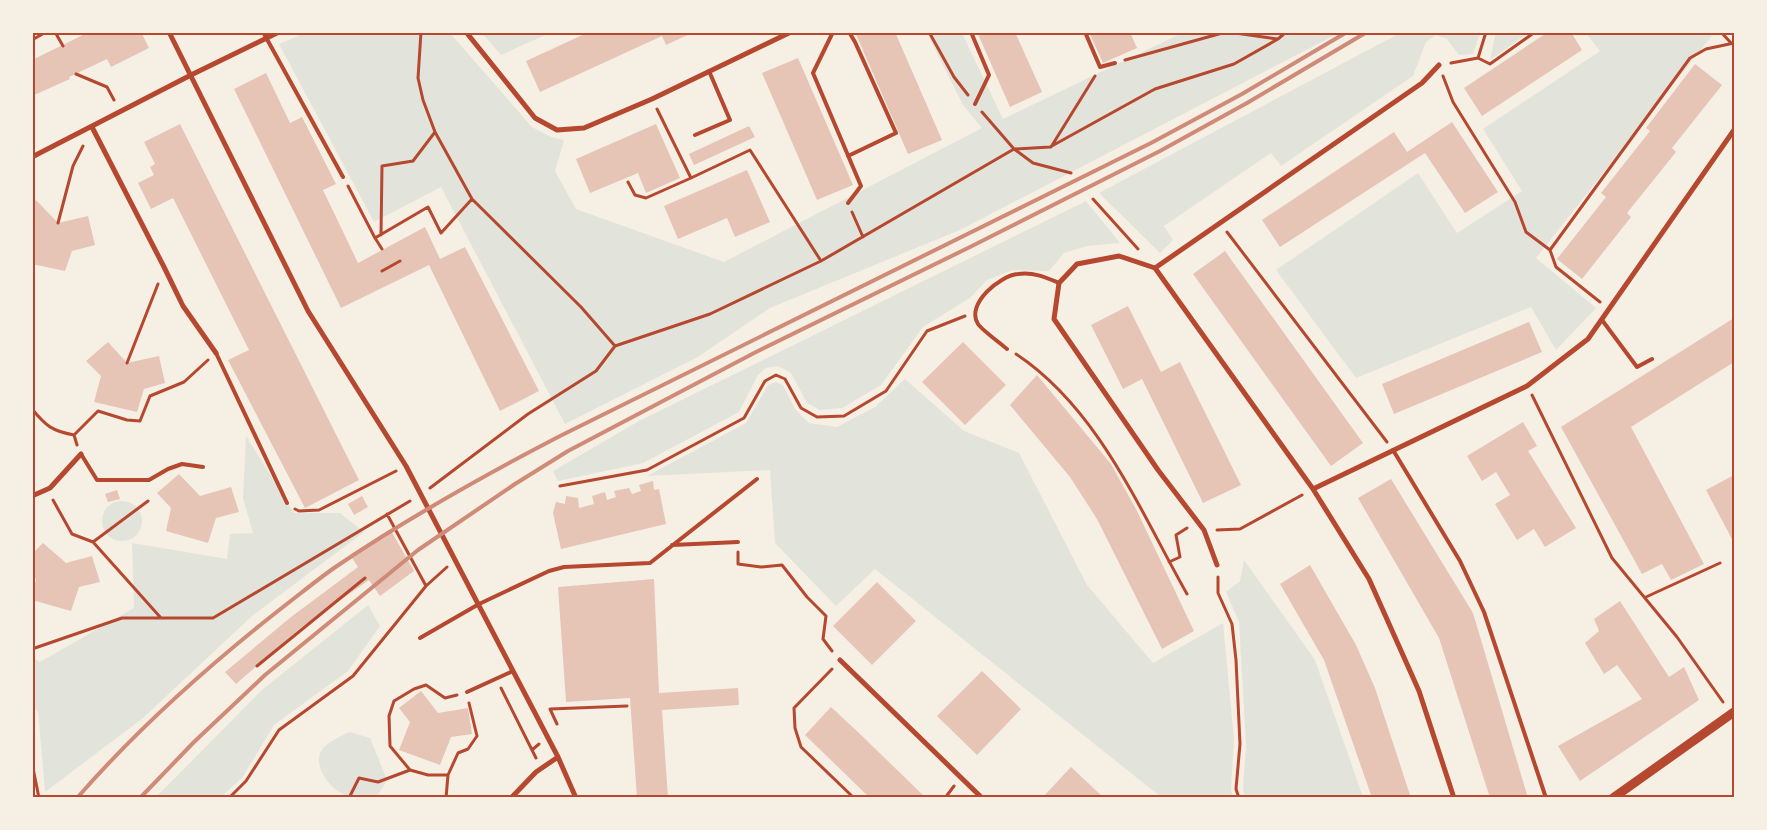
<svg xmlns="http://www.w3.org/2000/svg" width="1767" height="830" font-family="'Golos Text',sans-serif">
  <rect width="100%" height="100%" fill="#f6efe4"/>
  <path fill="#e2e4dc" d="M1496 32H1528V33L1490 60Z
    M305 33H450L532 127 551 137 564 140 555 171 576 209 724 262 982 128 963 105 927 33H962L1003 119 1182 33H1339L960 230 770 308 698 357 565 424 441 187 374 222 279 44Z
    M482 33H550L501 55Z
    M1400 33H1480L1473 54 1459 55 1447 39 1436 35 1426 42 1413 76 1281 166 1271 153 1164 226 1173 240 1160 253 1099 193Z
    M1586 33H1714L1536 258 1596 308 1556 350 1531 307 1356 378 1276 270 1418 173 1457 233 1522 191 1483 129 1600 51Z
    M1086 201 1120 243 1087 246 1064 253 1049 271 1013 270 987 280 970 298 923 327 881 385 842 408 820 410 807 403 791 373 778 366 766 368 758 375 739 412 643 463 558 481 553 471 639 421Z
    M905 379 964 431 1019 453 1087 585 1153 663 1223 623 1234 739 1231 791 1233 797H1161L875 569 836 606 775 543 770 470 647 476 746 423 768 385 776 382 783 385 795 409 809 423 837 427 875 407Z
    M246 436 294 513H340L364 532 252 616 143 718 45 792 38 711 33 708 32 657 40 662 134 608 132 543 227 559 230 534 253 533 243 498Z
    M102 521a20 20 0 1 1 40 0a20 20 0 1 1-40 0Z
    M1244 560 1315 660 1363 797H1245L1243 789 1246 745 1239 622 1226 592 1240 581Z
    M368 605 380 626 348 671 274 725 242 778 221 797H156L263 689Z
    M350 732 370 738 387 780 377 797C369 797 358 799 350 797 340 795 331 786 326 779 308 752 327 742 350 732Z"/>
  <path fill="#e6c5b7" d="M89 32H141L149 48 111 67 107 59 69 77 70 79 32 96V60Z
    M589 32H694L666 45 662 36 540 92 526 61Z
    M855 32H895L942 140 908 154Z
    M977 32H1015L1042 92 1010 107Z
    M1089 32H1130L1137 48 1103 63Z
    M1548 32H1571L1582 50 1482 116 1464 88Z
    M798 58 853 185 817 200 762 73Z
    M1695 64 1722 85 1672 148 1676 152 1627 213 1631 217 1582 279 1557 259 1606 197 1601 193 1650 131 1646 128Z
    M266 73 290 123 302 117 336 184 323 190 358 263 425 227 440 259 465 247 539 391 500 411 429 265 341 308 234 89Z
    M1452 122 1498 192 1465 213 1425 153 1280 247 1262 220 1394 132 1407 152Z
    M180 124 359 480 305 508 228 360 249 350 173 198 151 209 138 183 154 175 150 167 155 164 144 142Z
    M656 124 680 178 646 193 638 173 590 193 576 159Z
    M749 126 755 137 694 165 689 154Z
    M747 170 770 222 735 237 727 218 678 239 664 206Z
    M36 200 58 223 88 216 95 245 72 251 65 271 32 264V204Z
    M1225 251 1363 443 1331 466 1193 274Z
    M1128 306 1161 372 1180 362 1241 485 1203 503 1142 379 1123 389 1091 325Z
    M1734 318V362L1631 427 1704 564 1671 580 1662 564 1642 574 1561 427Z
    M1529 322 1542 352 1394 414 1382 384Z
    M108 342 127 363 159 356 165 383 144 389 137 412 94 402 101 376 86 361Z
    M963 342 1006 385 965 425 922 382Z
    M1037 375 1111 464 1136 509 1194 631 1162 649 1097 519 1070 477 1010 405Z
    M1523 422 1537 446 1528 451 1576 528 1545 547 1534 529 1517 540 1495 504 1510 495 1496 472 1482 481 1467 456Z
    M179 474 200 496 231 487 239 512 216 518 208 543 166 531 171 508 157 493Z
    M1734 475V543L1706 490Z
    M1391 479 1473 613 1528 798H1490L1439 638 1358 498Z
    M653 481 654 490 659 489 666 524 561 549 553 513 556 502 565 504 566 496 578 498 579 508 594 504 592 496 605 492 607 500 616 497 614 491 629 488 632 494 641 491 639 485Z
    M117 490 120 499 108 502 105 494Z
    M362 496 368 507 354 515 348 504Z
    M390 529 414 571 380 596 369 580 299 629 236 684 225 672 291 617 358 567 350 555Z
    M43 543 66 563 92 556 100 582 79 587 71 611 32 600 36 579 32 575V554Z
    M1310 565 1356 645 1375 688 1411 798H1372L1324 660 1280 584Z
    M654 579 659 693 738 688 739 705 662 710 668 798H637L630 698 566 702 558 587Z
    M877 582 916 621 872 665 833 626Z
    M1620 601 1669 677 1684 667 1699 700 1580 781 1558 746 1642 699 1617 665 1604 674 1585 643 1599 631 1594 619Z
    M982 671 1021 709 977 755 937 716Z
    M421 691 438 713 468 708 472 734 451 737 440 765 399 750 410 722 399 708Z
    M831 707 860 734 926 798H870L805 735Z
    M1071 767 1104 798H1042Z"/>
  <g fill="none" stroke-linecap="round" stroke-linejoin="round">
    <path stroke="#b5482f" stroke-width="3" d="M55 32 63 46
      M421 32 418 78 423 100 435 132 472 199 581 307 615 346
      M929 32 954 77 968 95
      M1228 32 1277 39
      M1721 32 1731 43
      M32 40 46 32
      M1478 58 1490 64 1535 32
      M1125 60 1226 32
      M1451 63 1478 58 1486 32
      M76 74 107 87 114 100
      M1443 76 1453 102 1515 202 1526 232 1550 250 1556 267 1600 302
      M657 109 691 178 750 150 821 261
      M982 112 1014 149 1033 163 1071 173
      M1051 147 1095 76
      M628 182 635 195 646 198 691 178
      M348 186 375 238
      M1093 199 1138 249
      M852 212 863 237
      M58 223 73 166 83 146
      M1227 232 1387 442
      M381 235 382 166 413 161 435 132
      M382 249 375 238 428 207 441 233 472 199
      M1550 250 1690 58 1706 49 1734 43
      M382 271 400 261
      M1016 354C1099 409 1140 511 1187 594
      M127 363 158 284
      M1532 395 1612 558 1677 637 1723 702
      M32 409C46 426 52 431 74 435
      M77 445 74 435 98 411 127 420 140 421 150 396 184 382 208 360
      M560 486 647 470 744 418 765 381 776 375 785 379 801 408 817 417 844 416 886 391 927 331 965 316
      M430 488 528 414 596 371 615 346 710 314 821 261 1014 149 1050 147 1155 89 1234 64 1278 39 1286 32
      M53 500 72 534 93 542 161 618
      M295 509 299 511 319 510 396 471
      M387 514 426 586
      M1217 530 1240 529 1302 495
      M93 542 148 501
      M738 552V564L761 567 782 565 807 597 826 616 823 639 832 651
      M1169 562 1180 557 1176 535 1187 528
      M1218 577V593L1232 624 1236 660 1240 744 1236 789 1239 798
      M1646 597 1720 563
      M32 649 122 618H213L410 501
      M257 666 365 578
      M832 669 794 708 795 728 801 747 854 798
      M501 688 536 758
      M557 724 550 709 627 706
      M532 750 539 744
      M32 763 39 798
      M448 775 458 753 468 749 477 736 469 703
      M229 798 246 781 279 730 353 676 426 586 447 567
      M349 798 359 778 378 782 410 770
      M446 798 448 775H428L410 770 390 746 389 716 394 701 414 689 426 685 445 698 457 695
      M945 798 954 786"/>
    <path stroke="#b5482f" stroke-width="4" d="M263 32 343 177
      M833 32 813 73 861 186 848 203
      M971 32 989 75 975 104
      M1085 32 1100 67 1115 63
      M695 135 730 120 709 71
      M848 156 896 133 855 42 849 32
      M1602 320 1637 367 1652 359
      M1007 349C1000 343 982 330 978 324 965 304 1001 275 1018 274 1034 272 1045 277 1059 283
      M216 353 287 503
      M1393 450 1460 561 1484 612 1546 798
      M81 454 97 480H149L168 469 182 464 203 467
      M672 545 738 542
      M420 638 479 604 549 571 564 567 650 563 757 479
      M467 692 513 671"/>
    <path stroke="#b5482f" stroke-width="5" d="M169 32 308 311 406 466 558 757 576 798
      M466 32 535 118 557 130 584 128 652 99 791 32
      M1439 65 1422 83 1155 268 1313 489 1369 579 1419 691 1454 798
      M92 127 164 267 183 306 216 353
      M32 157 191 75 279 32
      M1155 268 1119 256 1077 264 1059 283 1054 319 1158 470 1204 530 1217 565
      M1313 489 1527 386 1588 339 1734 130
      M32 496 50 488 81 454
      M840 660 982 798
      M511 798 536 772 558 757"/>
    <path stroke="#b5482f" stroke-width="9" d="M1613 798 1734 712"/>
    <path stroke="#cf8b77" stroke-width="4" d="M77 798C139 727 209 665 283 607 300 594 317 580 334 568 406 519 483 476 560 436L1151 143 1242 94 1347 32
      M140 798 194 742 265 675 418 550 515 484 568 451 756 352 972 246 1160 151 1247 103 1367 32"/>
  </g>
  <rect width="1767" height="830" fill="none" stroke="#f6efe4" stroke-width="68"/>
  <rect x="34" y="34" width="1699" height="762" fill="none" stroke="#b5482f" stroke-width="2"/>
</svg>
